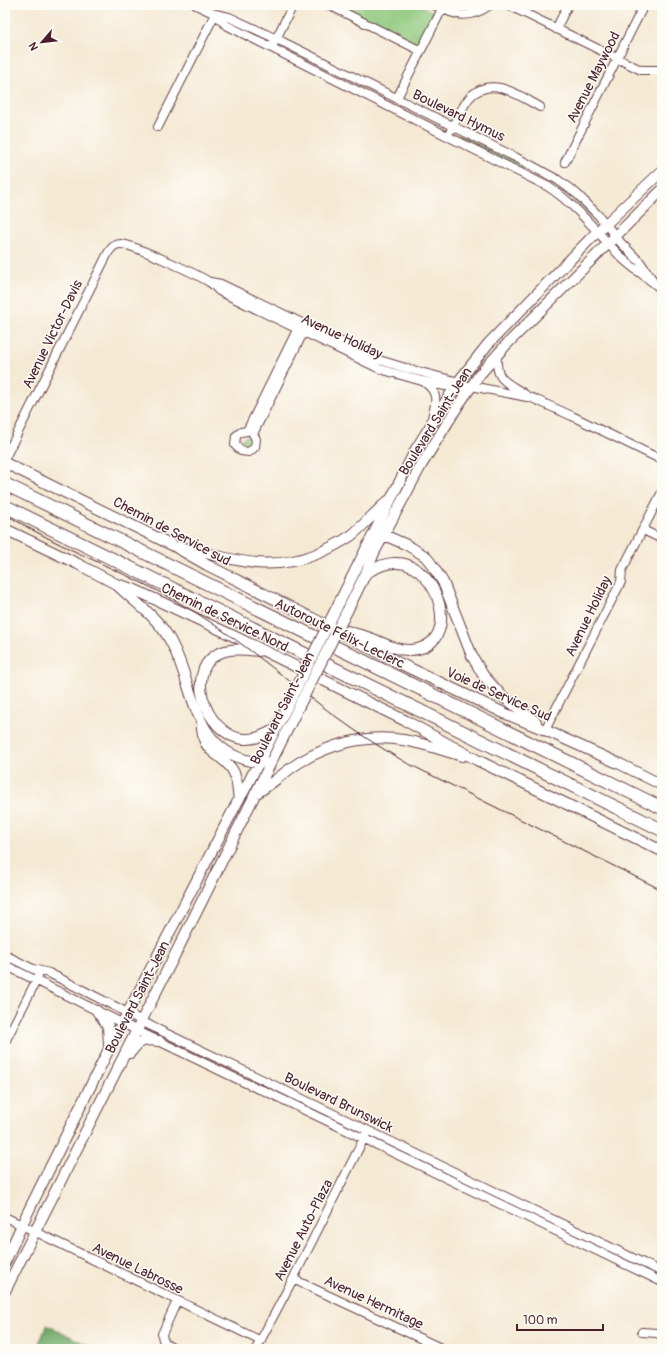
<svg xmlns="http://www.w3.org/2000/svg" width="667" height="1354" font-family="Pangolin,sans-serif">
  <rect width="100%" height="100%" fill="#fdfcf7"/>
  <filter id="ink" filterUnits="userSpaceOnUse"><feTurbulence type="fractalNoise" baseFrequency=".025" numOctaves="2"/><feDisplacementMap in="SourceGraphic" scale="8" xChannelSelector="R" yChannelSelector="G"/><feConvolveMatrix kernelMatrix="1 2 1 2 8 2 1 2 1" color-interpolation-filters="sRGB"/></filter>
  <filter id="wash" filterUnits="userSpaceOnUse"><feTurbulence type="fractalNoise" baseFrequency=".012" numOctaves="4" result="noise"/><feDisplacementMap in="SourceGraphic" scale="16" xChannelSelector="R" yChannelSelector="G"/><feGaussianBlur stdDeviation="0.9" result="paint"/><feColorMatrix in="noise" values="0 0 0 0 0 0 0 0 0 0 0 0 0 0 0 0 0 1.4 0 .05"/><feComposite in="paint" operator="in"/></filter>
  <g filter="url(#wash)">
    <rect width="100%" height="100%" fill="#f4e9d3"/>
    <path fill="#8fc87c" stroke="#6c7454" d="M335 5H420L434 12 418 45Z
      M459 135C491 150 527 165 556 184 571 194 583 206 596 219L594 220 572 199 550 183 458 136Z
      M662 182V184L622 223 621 222Z
      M269 394 249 436 250 444 246 446 243 445 241 440 249 435Z
      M376 1139 512 1204 513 1205 375 1140Z
      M532 1215 662 1277V1278Z"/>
    <path fill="#73ac6c" stroke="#5e664c" d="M47 1325 96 1349H51L39 1343Z"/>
  </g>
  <g filter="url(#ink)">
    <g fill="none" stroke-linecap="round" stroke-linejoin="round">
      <g stroke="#643d44" stroke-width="10">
        <path id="minor" d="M196 5 215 14 226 25 547 186C577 205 598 234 623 259 635 270 650 279 662 290
          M329 5 421 51
          M434 5C456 16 469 20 490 5
          M508 5 641 70H662
          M215 14 229 17 283 42 525 162 558 180 577 194 599 216 621 243 640 262 652 279
          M556 29 568 5
          M274 43 293 5
          M397 98 442 9
          M158 127 215 14
          M451 130C457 120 463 103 472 95 493 76 520 96 540 107
          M565 162 644 5
          M210 282 221 284 379 360 409 369 463 383
          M304 324 301 337 253 434 256 439 255 447 249 452 241 451 235 445 236 436 241 432 247 431 295 334Z
          M497 354C495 382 506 381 526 395
          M424 382C442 394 434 406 431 423
          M5 458 108 253C111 248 115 244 120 244 130 243 199 275 209 282 213 284 216 288 219 291L380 369 422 381 445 386H471L532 398 572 416 662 460
          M643 530 662 539
          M545 730 621 582 622 570 662 492
          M5 955 33 969 49 973 118 1008 151 1026 662 1272
          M5 965 142 1033 256 1088 265 1091 662 1282
          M5 1042 38 977
          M5 1217 261 1341
          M293 1279 443 1349
          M642 1332 657 1333 662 1336
          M175 1349C168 1346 162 1343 162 1334L177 1301
          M256 1349 293 1279 366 1134
          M422 1349 426 1341"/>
      </g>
      <g stroke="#643d44" stroke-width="12">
        <path id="major" d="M5 463 172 545 207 565 326 625 399 663 504 713 545 730 620 764 662 785
          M5 529 78 564 116 584 133 589 240 639 406 721 477 760 662 851
          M378 536 384 535 407 545 425 556 430 562 443 582 472 656 483 675 501 695 536 722
          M179 547C229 557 263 574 314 555 327 550 340 543 352 535 364 525 375 512 388 501
          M116 584C133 601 154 614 167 635 198 685 188 758 265 763
          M339 603 416 449 458 382 488 344 592 237 662 171
          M347 611 366 573 374 553 422 464 459 404 480 374 506 345 662 190
          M347 631C356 634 365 636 373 639 385 644 398 651 411 650 464 646 439 564 397 563 386 562 376 568 366 573
          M259 651C248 650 236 648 225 651 180 664 205 736 244 739 256 740 266 734 276 729
          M202 727C202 731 203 735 204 739 208 753 226 758 233 771 238 779 237 789 239 799
          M255 794C271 785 284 772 300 762 330 744 367 734 403 740 423 743 442 750 462 756
          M97 1011 108 1026 109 1045
          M130 1053C140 1040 143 1039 159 1041
          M5 1262 26 1216 109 1049 239 799 244 791 293 695
          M5 1291 198 909 302 700"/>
      </g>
      <g stroke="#643d44" stroke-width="14">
        <path id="highway" d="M5 484 662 808
          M5 506 662 830"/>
      </g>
      <use href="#minor" stroke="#fff" stroke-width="8"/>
      <use href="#major" stroke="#fff" stroke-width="10"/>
      <use href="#highway" stroke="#fff" stroke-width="12"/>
      <path stroke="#4a1f2b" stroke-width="1" d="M5 514C67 553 137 575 198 614 250 647 296 688 346 724 365 738 385 750 405 762L662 890"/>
      <g stroke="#643d44" stroke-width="12" stroke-linecap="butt">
        <path id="major-bridge" d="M293 695 339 603
          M302 700 347 611"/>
      </g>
      <use href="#major-bridge" stroke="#fff" stroke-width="10"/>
    </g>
  </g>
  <g text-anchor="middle" stroke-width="3" stroke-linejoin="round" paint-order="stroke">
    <g font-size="14" fill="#4a1f2b" stroke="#fdfcf7">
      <text transform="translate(593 77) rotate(-63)" y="5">Avenue Maywood</text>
      <text transform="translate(459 115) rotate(26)" y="5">Boulevard Hymus</text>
      <text transform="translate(52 334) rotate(-64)" y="5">Avenue Victor-Davis</text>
      <text transform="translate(342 336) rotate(25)" y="5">Avenue Holiday</text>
      <text transform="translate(435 421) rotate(-58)" y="5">Boulevard Saint-Jean</text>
      <text transform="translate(172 531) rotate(28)" y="5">Chemin de Service sud</text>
      <text transform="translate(588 616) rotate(-64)" y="5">Avenue Holiday</text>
      <text transform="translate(225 617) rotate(26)" y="5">Chemin de Service Nord</text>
      <text transform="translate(340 633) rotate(26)" y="5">Autoroute Félix-Leclerc</text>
      <text transform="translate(499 694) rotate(24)" y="5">Voie de Service Sud</text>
      <text transform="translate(282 708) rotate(-63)" y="5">Boulevard Saint-Jean</text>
      <text transform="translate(137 997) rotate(-63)" y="5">Boulevard Saint-Jean</text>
      <text transform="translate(339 1102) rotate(26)" y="5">Boulevard Brunswick</text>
      <text transform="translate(303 1230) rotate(-63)" y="5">Avenue Auto-Plaza</text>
      <text transform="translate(138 1268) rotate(26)" y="5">Avenue Labrosse</text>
      <text transform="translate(374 1302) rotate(25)" y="5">Avenue Hermitage</text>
    </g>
  </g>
  <rect width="667" height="1354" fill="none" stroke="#fdfcf7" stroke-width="20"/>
  <g transform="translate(42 42) rotate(242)" stroke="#fdfcf7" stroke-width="3" paint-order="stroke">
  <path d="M0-3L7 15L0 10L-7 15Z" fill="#4a1f2b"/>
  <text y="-6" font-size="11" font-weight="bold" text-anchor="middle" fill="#4a1f2b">N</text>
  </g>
  <path d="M517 1324v6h86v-6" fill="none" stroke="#4a1f2b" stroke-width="2"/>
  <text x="523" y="1324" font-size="12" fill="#4a1f2b" stroke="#fdfcf7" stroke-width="3" paint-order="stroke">100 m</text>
</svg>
